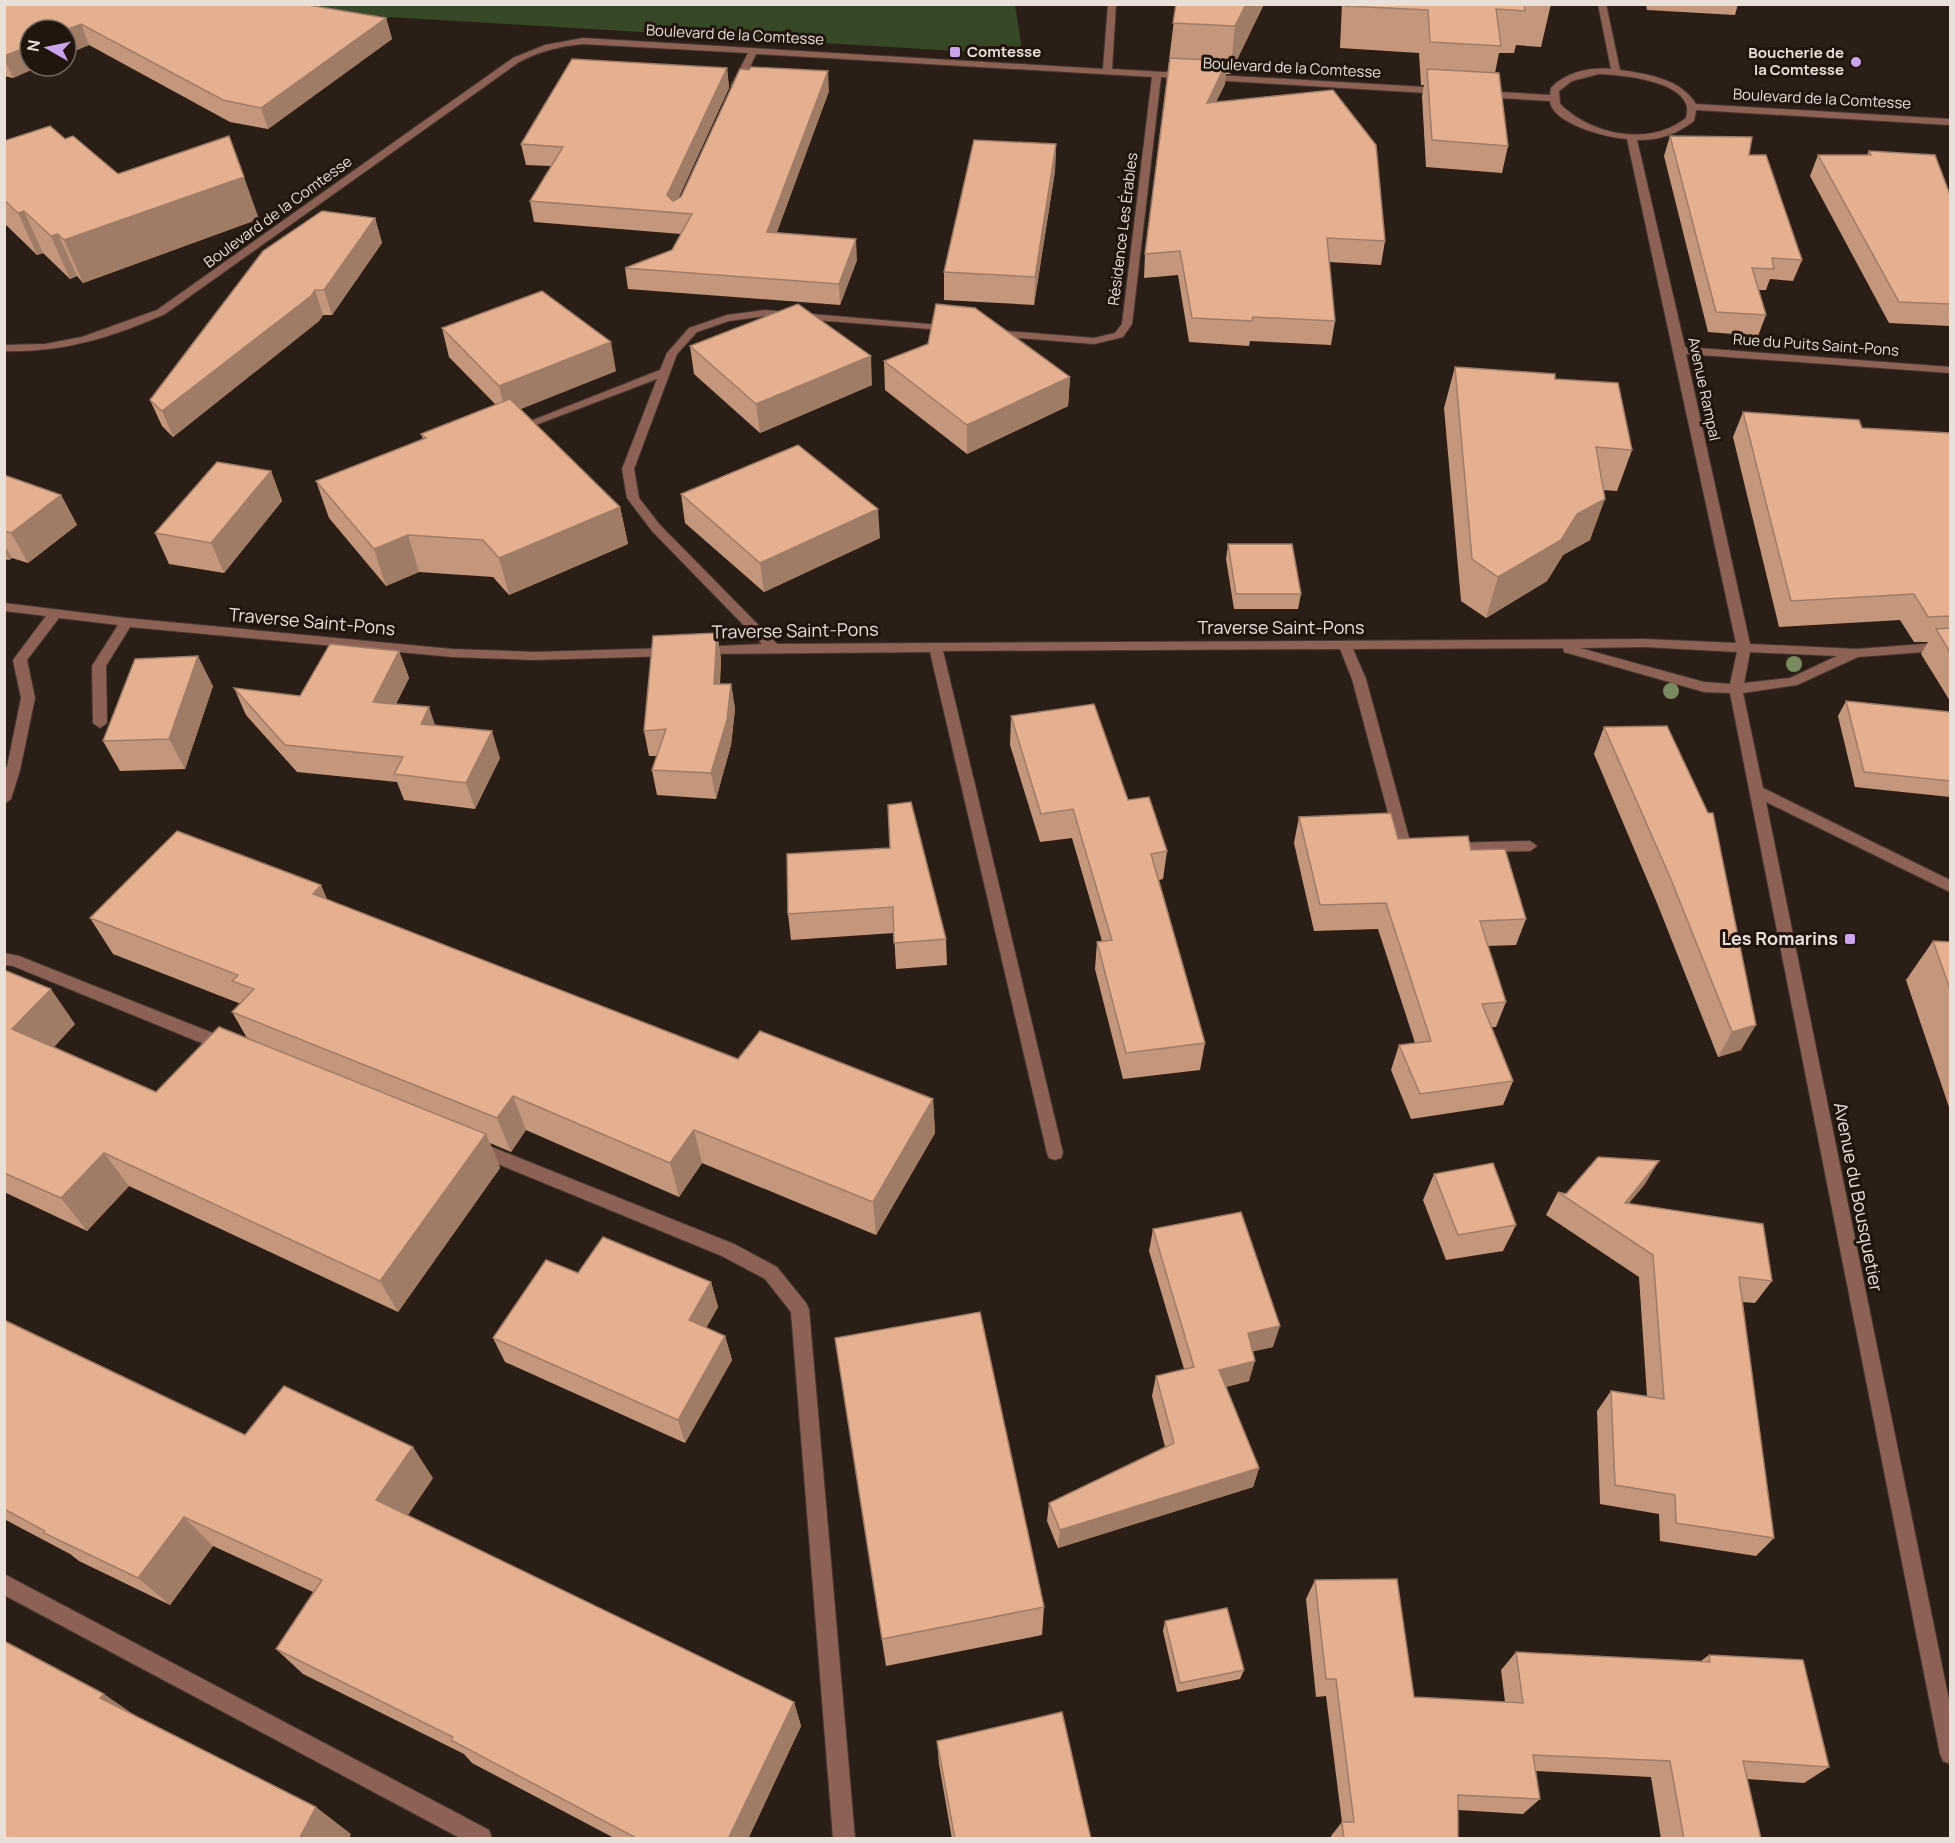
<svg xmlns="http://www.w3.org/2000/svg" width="1955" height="1843" font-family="Manrope,sans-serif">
  <rect width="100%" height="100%" fill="#2b1e16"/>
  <path fill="#374829" d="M189 5H1015L1023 55Z"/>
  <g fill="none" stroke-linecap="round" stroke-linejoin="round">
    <g stroke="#463931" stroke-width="2">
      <path id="minor" d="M1108 4H1116L1112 69 1442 88 1447 91 1442 94 1161 77 1132 324 1123 337 1094 344 993 336 988 333 993 330 1094 338 1115 333 1122 324 1152 77 756 54 741 86 736 89 731 86 748 53 583 44C560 46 540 51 519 62L165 314C113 337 62 353 4 351V345L45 344 82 337 157 310 513 58 545 45 583 38 1103 69Z
        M1598 4H1606L1620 70C1648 74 1681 79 1696 104L1950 119V125L1696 110 1694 121C1677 134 1658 141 1637 140L1685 347 1950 367V373L1686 354 1750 644 1857 649 1950 642V650L1858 657 1797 685 1743 693 1763 788 1950 880V892L1766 802 1950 1705V1764L1943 1761 1940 1754 1730 693 1704 692 1564 652 1563 648 1353 649 1366 679 1411 845 1419 846 1421 850 1419 854H1400L1398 850 1352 679 1340 649 943 651 1063 1153 1061 1158 1055 1160 1049 1158 1047 1153 930 652 695 654 693 651 695 648 700 647 762 644 652 531 627 498 622 469 657 379 520 431H512L510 429 660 370 667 353 689 328 727 315 765 310 951 326 956 329 955 331 765 316 729 321 697 332 677 354 634 469 639 498 660 525 777 644 1645 639 1736 643 1627 139C1608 138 1552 124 1550 101L1481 97 1476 94 1481 91 1550 95 1551 88C1566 72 1590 67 1611 69ZM1599 74C1621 75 1677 80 1686 104 1688 108 1687 113 1686 118 1649 147 1592 135 1560 104L1559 91 1572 81ZM1645 647 1737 652 1730 684 1704 682 1580 648ZM1750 652 1837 656 1790 678 1744 683Z
        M4 603 126 618 452 649 534 652 670 648 677 652 670 656 534 660 452 657 130 627 106 666 107 723 100 728 93 723 92 666 118 625 59 618 27 660 35 698 20 770 11 799 4 804V768L7 767 21 698 13 660 46 616 4 611Z
        M1530 841 1537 846 1530 851 1453 853 1446 848 1453 843Z
        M4 953 19 956 233 1041 235 1046 233 1051 227 1053 221 1051 13 966 4 965Z
        M477 1141 734 1244 777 1267 806 1303 809 1309 855 1838H833L791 1312 765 1279 722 1256 471 1153 469 1148 471 1143Z
        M4 1574 489 1830 492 1838H460L4 1595Z"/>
    </g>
    <use href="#minor" fill="#8d6155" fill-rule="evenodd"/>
  </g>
  <g fill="#7a8a5f">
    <circle cx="1794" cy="664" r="8"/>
    <circle cx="1671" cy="691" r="8"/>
  </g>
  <path fill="#c4977c" d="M4 4 386 18 392 39 268 129 230 122 89 45 30 66H40L13 78 4 76Z
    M1176 4H1264L1230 74H1226L1225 84 1216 102 1385 241 1381 265 1329 262 1335 321 1331 345 1250 341 1249 346 1189 342 1178 275 1144 278 1145 254Z
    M1342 4H1551L1541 47 1516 45 1514 53H1499L1495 73 1508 146 1502 173 1426 167 1422 96 1424 85H1421L1419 53 1340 48Z
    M1646 4H1738L1735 15 1647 10Z
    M727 68 729 88 678 198 829 91 777 232 857 260 840 305 628 289 625 268 672 250 681 234 534 222 530 201 551 166 526 165 521 144Z
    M1670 136 1749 155 1802 260 1793 281 1770 279 1766 290H1758L1766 315 1758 336 1708 332 1664 156Z
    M4 141 118 174 259 219 83 283 77 276 70 279 43 253 37 255 4 223Z
    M1056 144 1055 171 1034 305 944 300V272Z
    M1869 151 1950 195V326L1889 323 1810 176 1818 155H1867Z
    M375 218 382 243 332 315H323L319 321 173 437 162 426 150 400Z
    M442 328 616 371 520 409 620 507 628 544 509 595 493 577 419 572 386 586 329 518 316 481 423 439 421 434 496 405 449 357Z
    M690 346 872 385 760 433 694 374Z
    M884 361 1070 377 1068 406 967 454 885 390Z
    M1455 367 1555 379 1632 450 1617 491 1603 490 1590 540 1563 555 1547 581 1486 618 1461 601 1444 408Z
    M1743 412 1862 428 1950 433V701L1921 654 1928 642H1914L1900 620 1779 627 1733 437Z
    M271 471 282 501 224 573 169 564 155 533Z
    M4 475 61 495 77 525 28 563 12 558 9 560 4 559Z
    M681 494 880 538 764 592 685 523Z
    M1228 544 1301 594 1298 609H1234L1226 559Z
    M717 633 721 659 720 684H731L735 709 731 745 716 799 657 795 652 770 657 756H649L644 731Z
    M399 651 409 678 396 704 500 758 475 809 404 800 397 782 297 772 246 715 234 688 300 696Z
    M213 686 185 769 120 771 103 741Z
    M1846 701 1950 712V797L1855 787 1838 716Z
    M1011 716 1128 800 1167 851 1163 879 1159 880 1205 1043 1200 1070 1123 1079 1095 969 1097 942 1102 941 1072 838 1040 842 1010 745Z
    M1667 726 1741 1050 1718 1057 1657 903 1594 754 1604 727Z
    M1299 817 1398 839 1471 850 1526 919 1516 945 1488 946 1506 1002 1496 1027H1492L1513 1081 1503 1105 1411 1119 1391 1070 1399 1045 1415 1043 1378 929 1314 931 1294 843Z
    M890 848 946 939 947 965 896 969 894 933 791 940 788 914Z
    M321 885 327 900 738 1059 933 1099 935 1133 876 1235 702 1163 679 1197 526 1130 511 1152 490 1143 500 1168 398 1312 129 1186 87 1231 4 1192V970L75 1024 54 1047 156 1092 247 1038 232 1012 241 1004 113 954 90 918Z
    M1933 941 1950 942V1110L1906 980Z
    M1434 1174 1516 1225 1503 1251 1446 1260 1423 1200Z
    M1645 1184 1629 1203 1772 1281 1755 1303 1742 1302 1774 1538 1756 1556 1660 1541 1659 1514 1600 1504 1597 1411 1611 1391 1647 1396 1639 1277 1546 1215 1558 1192 1566 1194Z
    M1153 1229 1273 1347 1253 1351 1249 1381 1226 1387 1259 1468 1253 1487 1058 1548 1047 1521 1049 1503 1165 1447 1152 1396 1156 1376 1184 1369 1149 1251Z
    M578 1273 711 1282 718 1307 706 1328 725 1336 732 1360 685 1443 505 1362 493 1338Z
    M4 1320 245 1435 433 1478 408 1515 794 1702 801 1726 748 1839H616L472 1763 464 1754 303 1674 276 1649 313 1592 213 1546 170 1605 79 1561 70 1554 4 1519Z
    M835 1338 1044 1607 1042 1635 886 1666Z
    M1315 1580 1414 1697 1505 1702 1501 1670 1516 1652 1701 1661 1709 1655 1829 1767 1804 1783 1747 1779 1761 1839H1661L1651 1777 1536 1771 1540 1799 1523 1814 1458 1810V1839H1331V1836L1342 1822 1326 1696 1316 1697 1306 1599Z
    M1165 1621 1244 1670 1240 1679 1177 1692 1163 1631Z
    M937 1741 1091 1839H952L939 1764Z"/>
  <path fill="#a07b65" d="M1246 4H1264L1230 74 1235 26Z
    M386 18 392 39 268 129 261 108Z
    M81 24 89 45 66 55V30Z
    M30 46V66H40L13 78 4 59V56Z
    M1227 61 1225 84 1204 126 1207 103Z
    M727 68 729 88 672 213 667 195Z
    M828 71 829 91 769 253 767 232Z
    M1056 144 1055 171 1034 305 1035 277Z
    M244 177 259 219 83 283 64 240Z
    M24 211 43 253 37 255 18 213Z
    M375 218 382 243 332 315 324 290Z
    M58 234 77 276 70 279 51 236Z
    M856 239 857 260 840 305 839 284Z
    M315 290 323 315 319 321 173 437 162 411Z
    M611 342 616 371 506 415 499 386Z
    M871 356 872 385 760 433 756 404Z
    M1070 377 1068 406 967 454V425Z
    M271 471 282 501 224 573 211 543Z
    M61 495 77 525 28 563 11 533Z
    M1605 499 1590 540 1563 555 1547 581 1486 618 1498 577 1577 514Z
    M620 507 628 544 509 595 499 558Z
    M878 509 880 538 764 592 760 563Z
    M408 535 419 572 386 586 374 549Z
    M4 544 12 558 9 560 4 552Z
    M717 633 721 659 718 710 714 684Z
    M399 651 409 678 383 729 373 702Z
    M198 656 213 686 185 769 169 739Z
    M731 684 735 709 731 745 716 799 711 773Z
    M429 707 438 734 421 724Z
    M492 731 500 758 475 809 466 783Z
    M321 885 337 922 313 894Z
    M51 989 75 1024 38 1063 12 1029Z
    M1756 1025 1741 1050 1718 1057 1732 1032Z
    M513 1096 526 1130 511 1152 497 1118Z
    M933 1099 935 1133 876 1235 873 1202Z
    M694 1130 702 1163 679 1197 670 1163Z
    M486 1134 500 1168 398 1312 380 1281Z
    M104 1153 129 1186 87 1231 61 1198Z
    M1659 1161 1645 1184 1611 1225 1625 1203Z
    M711 1282 718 1307 697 1344 689 1320Z
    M1280 1326 1273 1347 1242 1354 1248 1333Z
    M725 1336 732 1360 685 1443 678 1420Z
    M1255 1361 1249 1381 1213 1390 1219 1370Z
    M413 1447 433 1478 398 1529 376 1500Z
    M1259 1468 1253 1487 1058 1548 1060 1530Z
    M184 1517 213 1546 170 1605 138 1578Z
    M104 1694 149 1725 100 1698Z
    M794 1702 801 1726 748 1839H728Z
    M316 1807 351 1834 349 1839H299Z"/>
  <path fill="#e4b090" stroke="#a07b65" stroke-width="1.5" d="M4 4H302L386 18 261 108 223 100 81 24 66 30H30V46L4 56Z
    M1176 4H1246L1235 26 1173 23Z
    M1347 4H1524L1525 11 1496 9 1501 46 1430 42 1428 10 1346 6Z
    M1170 58 1227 61 1207 103 1333 90 1376 145 1385 241 1327 238 1335 321 1253 317 1252 321 1192 318 1180 251 1145 254Z
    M572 59 727 68 667 195 673 201 681 197 740 69 749 70 751 67 828 71 767 232 856 239 839 284 625 268 672 250 692 214 530 201 563 147 521 144Z
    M1427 69 1499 73 1508 146 1432 140Z
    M50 126 65 139 73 136 118 174 229 136 244 177 64 240 58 234 51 236 24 211 18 213 4 200V141Z
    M1670 136 1752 137 1749 155H1766L1802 260 1772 258 1774 269 1752 268 1766 315 1716 312Z
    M974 140 1056 144 1035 277 944 272Z
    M1869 151 1935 155 1950 195V304L1899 302 1818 155H1871Z
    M322 211 375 218 324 290H315L311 296 162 411 150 400 263 251Z
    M542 291 611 342 499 386 442 328Z
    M798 304 871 356 756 404 690 346Z
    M936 304 975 308 1070 377 967 425 884 361 928 344Z
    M1455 367 1555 374V379L1618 383 1632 450 1596 447 1605 499 1577 514 1561 540 1498 577 1472 559Z
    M510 399 620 507 499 558 483 540 408 535 374 549 316 481 426 438 421 434Z
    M1743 412 1859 420 1862 428 1950 433V616L1928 617 1914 594 1791 601Z
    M798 445 878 509 760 563 681 494Z
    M217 462 271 471 211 543 155 533Z
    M4 475 61 495 11 533 4 531Z
    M1228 544H1292L1301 594H1236Z
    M1950 628V652L1936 629Z
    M717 633 714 684H731L727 720 711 773 652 770 666 729 644 731 653 636Z
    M330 644 399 651 373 702 429 707 421 724 492 731 466 783 394 774 403 757 285 745 234 688 300 696Z
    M198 656 169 739 103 741 135 659Z
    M1846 701 1950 712V781L1864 772Z
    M1094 704 1128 800 1149 797 1167 851 1151 854 1205 1043 1126 1053 1097 942 1112 940 1073 809 1041 814 1011 716Z
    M1667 726 1708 813H1713L1756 1025 1732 1032 1670 877 1604 727Z
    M911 802 946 939 894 943 893 907 788 914 787 854 890 848 888 805Z
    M1391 813 1398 839 1468 836 1471 850 1505 849 1526 919 1480 921 1506 1002 1482 1004 1513 1081 1420 1094 1399 1045 1431 1041 1386 903 1320 905 1299 817Z
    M177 831 321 885 313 894 738 1059 760 1031 933 1099 873 1202 694 1130 670 1163 513 1096 497 1118 232 1012 254 989 232 981 238 975 90 918Z
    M1933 941 1950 942V989Z
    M4 970 51 989 12 1029 156 1092 219 1027 486 1134 380 1281 104 1153 61 1198 4 1173Z
    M1598 1157 1659 1161 1625 1203 1763 1224 1772 1281 1739 1277 1774 1538 1676 1523 1675 1495 1615 1485 1611 1391 1664 1399 1653 1255 1558 1192 1566 1194Z
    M1493 1163 1516 1225 1458 1235 1434 1174Z
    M1241 1212 1280 1326 1248 1333 1255 1361 1219 1370 1259 1468 1060 1530 1049 1503 1174 1443 1156 1376 1194 1367 1153 1229Z
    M603 1237 711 1282 689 1320 725 1336 678 1420 493 1338 546 1260 578 1273Z
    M980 1312 1044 1607 882 1639 835 1338Z
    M4 1320 245 1435 284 1386 413 1447 376 1500 794 1702 728 1839H638L451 1740 453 1737 276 1649 322 1580 184 1517 138 1578 44 1533 45 1531 4 1509Z
    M1397 1579 1414 1697 1523 1703 1516 1652 1710 1662 1709 1655 1803 1660 1829 1767 1743 1761 1761 1839H1684L1670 1761 1533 1755 1540 1799 1458 1795V1839H1344L1342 1822H1354L1336 1679H1326L1315 1580Z
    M1227 1608 1244 1670 1180 1683 1165 1621Z
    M4 1641 104 1694 100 1698 316 1807 299 1839H4Z
    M1062 1712 1091 1839H955L937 1741Z"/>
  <g fill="#c9a5ee" stroke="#21150d" stroke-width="2">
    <rect x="949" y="46" width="12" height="12" rx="3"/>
    <circle cx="1856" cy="62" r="6"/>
    <rect x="1844" y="933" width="12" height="12" rx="3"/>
  </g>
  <g text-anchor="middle" stroke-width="6" stroke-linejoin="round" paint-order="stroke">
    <g font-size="15" fill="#e9e0da" stroke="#21150d">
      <text transform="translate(735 35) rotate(3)" y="5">Boulevard de la Comtesse</text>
      <text transform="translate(1292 68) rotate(3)" y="5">Boulevard de la Comtesse</text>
      <text transform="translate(1822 99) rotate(3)" y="5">Boulevard de la Comtesse</text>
      <text transform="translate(278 212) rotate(-36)" y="5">Boulevard de la Comtesse</text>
      <text transform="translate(1123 229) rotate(-83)" y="5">Résidence Les Érables</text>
      <text transform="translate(1816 345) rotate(4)" y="5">Rue du Puits Saint-Pons</text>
      <text transform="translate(1704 389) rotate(78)" y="5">Avenue Rampal</text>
    </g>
    <g font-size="15" font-weight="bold" fill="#e9e0da" stroke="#21150d" text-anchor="start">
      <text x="967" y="57">Comtesse</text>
      <text x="1844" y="58" text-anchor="end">Boucherie de<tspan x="1844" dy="17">la Comtesse</tspan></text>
    </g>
    <g font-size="18" fill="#e9e0da" stroke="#21150d">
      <text transform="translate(312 622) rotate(5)" y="6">Traverse Saint-Pons</text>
      <text x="1281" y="634">Traverse Saint-Pons</text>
      <text transform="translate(795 631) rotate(-1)" y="6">Traverse Saint-Pons</text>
      <text transform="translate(1858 1197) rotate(79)" y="6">Avenue du Bousquetier</text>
    </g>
    <g font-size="18" font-weight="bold" fill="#e9e0da" stroke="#21150d" text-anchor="end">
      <text x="1838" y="945">Les Romarins</text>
    </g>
  </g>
  <rect width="1955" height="1843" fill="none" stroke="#e9e0da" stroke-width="12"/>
  <g transform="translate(48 48) rotate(279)"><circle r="28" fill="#21150d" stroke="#71665f" stroke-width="1.5"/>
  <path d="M0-4.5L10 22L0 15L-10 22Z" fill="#c9a5ee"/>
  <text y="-9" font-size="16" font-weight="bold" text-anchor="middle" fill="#e9e0da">N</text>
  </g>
</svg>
